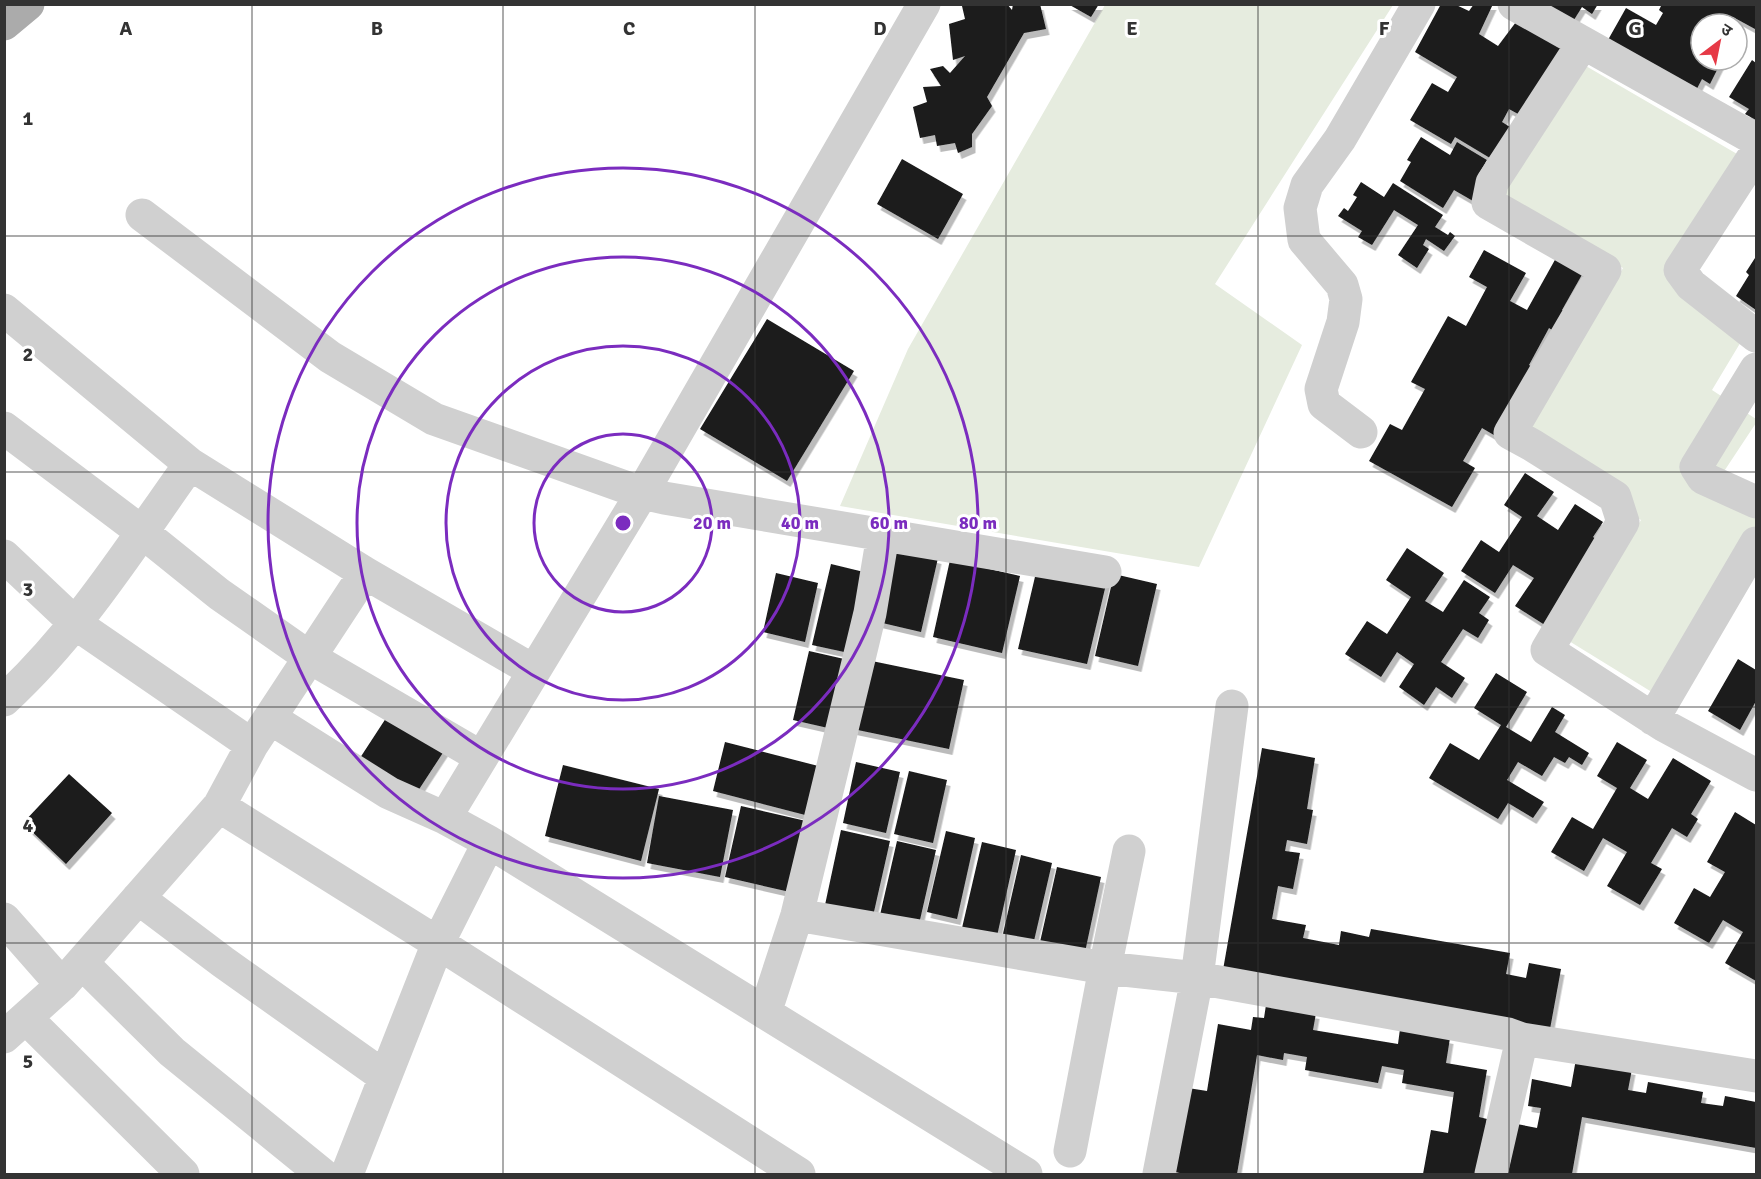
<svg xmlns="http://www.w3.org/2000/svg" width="1761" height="1179" font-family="Signika,'Noto Sans Devanagari',sans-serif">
  <defs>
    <filter id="shadow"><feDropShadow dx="3.5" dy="6" stdDeviation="0" flood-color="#0004"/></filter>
  </defs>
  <rect width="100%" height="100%" fill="#fff"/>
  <path fill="#e6ecdf" d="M1105 5H1393L1215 284 1302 345 1199 567 840 506 908 349Z
    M1579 62 1756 165 1680 286 1742 340 1712 390 1756 419V423L1711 491 1756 518V556L1668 702 1569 641 1641 520 1521 446 1623 268 1495 200Z"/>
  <path fill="#1a1a1a" filter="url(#shadow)" d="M974 4H1007L1012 10 1013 4H1040L1046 29 1024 33 987 97 992 106 972 134V147L958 153 955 143 937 146 935 135 920 138 913 107 927 102 923 87 941 86 930 69 943 66 950 73 965 56 953 60 949 24 965 19 962 6Z
    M1068 4H1099L1091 17Z
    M1441 4H1454L1469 11 1474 4H1493L1479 34 1498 46 1519 18 1567 41 1520 115 1509 109 1502 122 1513 129 1490 158 1455 137 1451 144 1410 120 1432 83 1448 92 1457 77 1415 52Z
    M1542 4H1598L1592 14 1582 7 1572 23Z
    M1662 4H1756V27L1755 29 1733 17 1729 24H1701V60H1713L1720 64 1710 84 1702 79 1693 96 1604 47 1626 8 1656 25 1663 13 1659 10Z
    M1752 60 1756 63V120L1745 114 1749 109 1729 97Z
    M1421 137 1450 155 1457 142 1487 160 1477 177 1484 182 1473 201 1454 190 1443 208 1400 181 1411 162 1407 160Z
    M902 159 963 194 938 239 877 204Z
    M1361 182 1384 197 1393 183 1443 215 1435 227 1448 235 1450 232 1455 236 1444 251 1426 239 1423 245 1429 249 1417 268 1398 255 1418 225 1394 210 1372 245 1358 237 1362 231 1338 216 1344 208 1348 211 1357 197 1353 195Z
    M1561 249 1588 264 1562 310 1571 315 1560 335 1549 328 1529 365 1537 370 1499 438 1482 428 1463 461 1475 468 1452 507 1369 461 1390 424 1402 430 1425 389 1411 382 1448 316 1466 326 1487 287 1469 277 1484 250 1526 273 1510 301 1527 310Z
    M1755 258 1756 259V310L1736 296 1749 275 1746 272Z
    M767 319 854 371 787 481 700 429Z
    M1525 473 1554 492 1537 516 1558 530 1575 504 1603 522 1593 537 1603 544 1548 627 1515 606 1534 578 1513 565 1495 593 1461 571 1481 540 1499 552 1522 517 1504 505Z
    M891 547 938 558 921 632 874 621Z
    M1407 548 1444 573 1425 601 1443 612 1464 580 1490 597 1479 613 1489 620 1478 638 1463 629 1441 662 1465 678 1452 698 1436 687 1424 705 1399 687 1414 664 1397 652 1381 677 1345 654 1367 621 1387 634 1411 597 1386 580Z
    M950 560 1020 576 1002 653 933 637Z
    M831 564 868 573 849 653 812 645Z
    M1038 564 1107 580 1087 664 1018 649Z
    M776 573 818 583 805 642 763 632Z
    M1114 574 1157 584 1138 666 1095 656Z
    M809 651 853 661 837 730 793 720Z
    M1738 659 1756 670V701L1740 730 1708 711Z
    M867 660 964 680 949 749 853 729Z
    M1496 673 1527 692 1506 727 1531 742 1552 707 1565 715 1555 732 1589 753 1582 765 1569 757 1565 763 1554 757 1542 776 1518 762 1507 780 1544 802 1533 818 1508 803 1498 819 1429 778 1450 743 1479 760 1501 725 1474 708Z
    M390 712 446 748 414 797 358 761Z
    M725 742 826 768 813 817 713 791Z
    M1617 742 1647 760 1630 788 1648 799 1673 758 1711 781 1691 814 1698 819 1687 837 1672 828 1651 863 1662 869 1640 905 1607 886 1627 852 1603 838 1584 871 1551 852 1572 817 1593 829 1617 788 1597 776Z
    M1262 748 1315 758 1307 809 1313 810 1307 844 1287 840 1285 851 1300 853 1293 889 1278 886 1272 919 1306 925 1303 938 1339 945 1341 931 1369 937 1371 929 1510 953 1506 974 1526 978 1529 963 1561 969 1550 1029 1223 970Z
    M856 762 900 772 886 833 843 823Z
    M563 765 659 789 641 861 545 836Z
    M909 771 947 780 933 843 894 834Z
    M69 774 112 813 66 864 23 823Z
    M659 796 733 810 720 877 647 863Z
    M741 806 806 821 790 892 725 877Z
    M1735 812 1756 825V981L1725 963 1743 932 1723 920 1709 943 1674 923 1694 888 1710 897 1725 872 1707 862Z
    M841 830 890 841 873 916 825 905Z
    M946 831 975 838 957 919 927 912Z
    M897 841 936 850 919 924 880 915Z
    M982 842 1016 850 997 936 962 928Z
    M1021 855 1052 863 1033 945 1002 938Z
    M1057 867 1101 877 1085 952 1040 942Z
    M1266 1005 1316 1013 1313 1030 1398 1044 1400 1029 1450 1038 1446 1063 1487 1070 1479 1117 1487 1119 1477 1174H1423L1431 1130 1448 1133 1454 1092 1402 1083 1404 1070 1382 1066 1378 1083 1305 1070 1307 1057 1284 1053 1283 1060 1257 1055 1237 1174H1186L1174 1172 1188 1088 1207 1091 1218 1024 1251 1030 1253 1017 1264 1018Z
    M1576 1059 1632 1069 1628 1090 1646 1093 1648 1082 1703 1092 1701 1103 1723 1106 1725 1096 1756 1102V1148L1582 1117 1572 1174H1508L1517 1124 1537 1128 1541 1108 1528 1106 1532 1079 1571 1087Z"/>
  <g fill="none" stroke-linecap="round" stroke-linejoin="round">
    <path stroke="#d0d0d0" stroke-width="33" d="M924 4 642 493 445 818 489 842 1026 1174
      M1514 4 1753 138 1756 147
      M1583 43 1492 183 1488 203 1605 270 1510 433 1532 445 1615 497 1623 522 1547 650 1663 725 1756 775
      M1756 153 1680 270 1691 285 1756 336
      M142 215 330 357 434 419 642 493 664 498 1105 572
      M4 310 190 464 365 573 252 745 219 806 62 985 4 1037
      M1756 369 1696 467 1703 478 1756 502
      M4 428 142 532 219 594 309 657 481 757
      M1361 432 1324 404 1321 389 1343 322 1346 299 1342 285 1304 240 1300 208 1307 185 1340 139 1419 4
      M4 556 76 624 252 745
      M365 573 534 671
      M4 700C78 632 132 545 190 464
      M270 718 389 793 445 818
      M1653 719 1756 543
      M219 806 438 943 799 1174
      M138 898 223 962 385 1077
      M797 915 1105 968 1197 978 1508 1034 1522 1039 1756 1076
      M4 919 62 985
      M82 963 172 1052 322 1174
      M765 1013 797 915 870 613 883 535
      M26 1018 183 1174
      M1070 1151 1105 968 1129 851
      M347 1174 438 943 489 842
      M1159 1174 1197 978 1232 706
      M1491 1174 1522 1039"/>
    <path stroke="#ababab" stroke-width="33" d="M4 24 28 4"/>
  </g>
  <path fill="none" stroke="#333" stroke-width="1.5" stroke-opacity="0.55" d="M252 4V1174M503 4V1174M755 4V1174M1006 4V1174M1258 4V1174M1509 4V1174M4 236H1756M4 472H1756M4 707H1756M4 943H1756"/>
  <g fill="none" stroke="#7b2cbf" stroke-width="3">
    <circle cx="623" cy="523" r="89"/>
    <circle cx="623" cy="523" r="177"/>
    <circle cx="623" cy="523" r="266"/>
    <circle cx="623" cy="523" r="355"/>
  </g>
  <g font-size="20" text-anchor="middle" font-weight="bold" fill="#333" stroke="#fff" stroke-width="6" stroke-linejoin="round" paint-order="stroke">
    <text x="126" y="35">A</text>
    <text x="377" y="35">B</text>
    <text x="629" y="35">C</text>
    <text x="880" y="35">D</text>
    <text x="1132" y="35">E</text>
    <text x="1384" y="35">F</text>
    <text x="1635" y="35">G</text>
    <text x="28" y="125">1</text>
    <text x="28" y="361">2</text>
    <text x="28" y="596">3</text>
    <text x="28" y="832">4</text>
    <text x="28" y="1068">5</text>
  </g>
  <circle cx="623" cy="523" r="9" fill="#7b2cbf" stroke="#fff" stroke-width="3"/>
  <g font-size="18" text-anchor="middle" font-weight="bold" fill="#7b2cbf" stroke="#fff" stroke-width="6" stroke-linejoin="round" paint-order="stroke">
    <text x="712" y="529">20 m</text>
    <text x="800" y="529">40 m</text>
    <text x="889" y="529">60 m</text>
    <text x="978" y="529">80 m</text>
  </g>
  <rect width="1761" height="1179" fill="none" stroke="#333333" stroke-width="12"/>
  <g transform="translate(1719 42) rotate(32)"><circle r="28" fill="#ffffff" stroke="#adadad" stroke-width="1.5"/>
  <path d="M0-4.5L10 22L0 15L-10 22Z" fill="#e63946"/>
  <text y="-9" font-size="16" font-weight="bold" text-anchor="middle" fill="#333333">उ</text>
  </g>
</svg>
